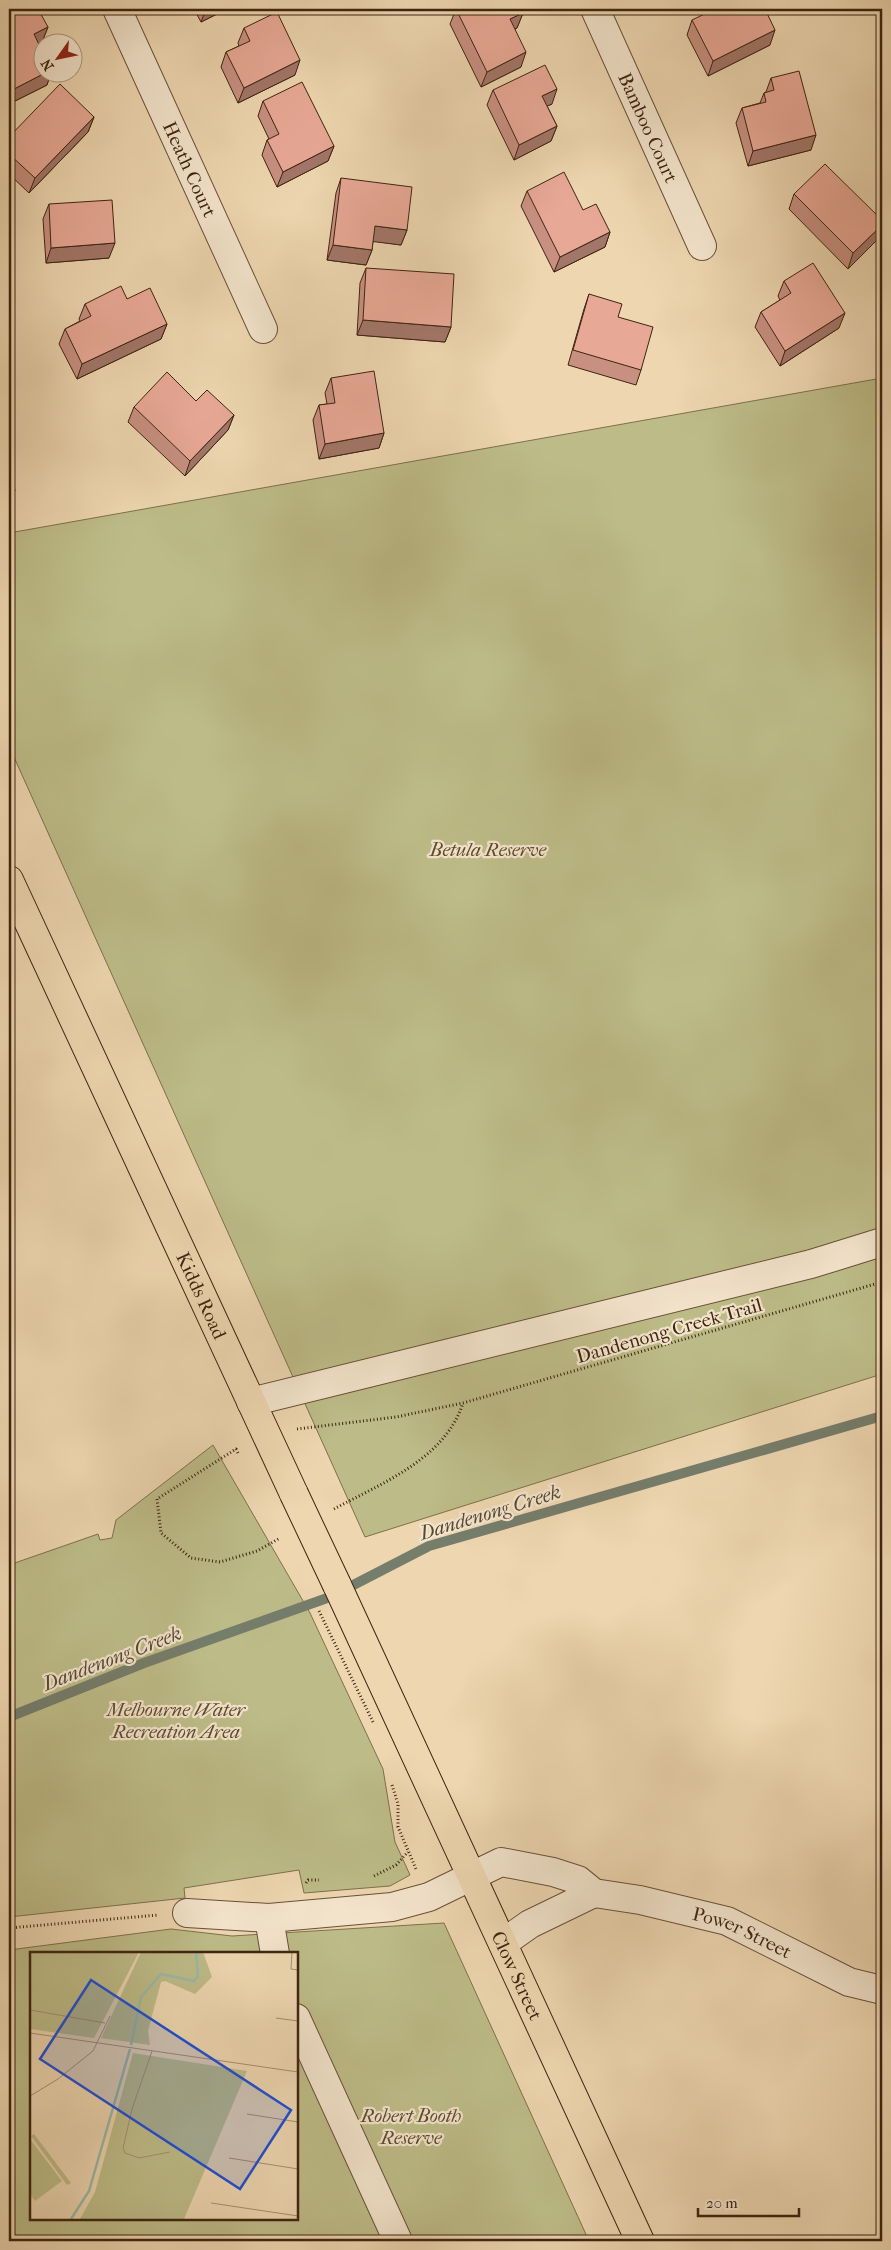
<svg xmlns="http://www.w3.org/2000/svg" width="891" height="2250" font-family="'IM FELL French Canon',serif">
  <rect width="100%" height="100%" fill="#edd6b0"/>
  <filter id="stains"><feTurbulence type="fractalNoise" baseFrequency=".004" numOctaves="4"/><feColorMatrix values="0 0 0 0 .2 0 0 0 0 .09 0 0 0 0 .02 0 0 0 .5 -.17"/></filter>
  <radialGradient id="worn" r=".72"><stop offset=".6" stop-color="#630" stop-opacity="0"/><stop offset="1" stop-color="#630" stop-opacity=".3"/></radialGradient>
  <path fill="#bdbc88" stroke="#7e704c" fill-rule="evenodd" d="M882 378V1374L365 1537 9 746V533Z
    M213 1445 310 1613 383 1769 395 1842 410 1875 390 1886 304 1893 299 1870 184 1888 185 1898 9 1917V1565L98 1534 100 1540 112 1538 116 1520Z
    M444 1923 589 2241H9V1950L171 1929 232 1936ZM31 1954H296V2219H31Z"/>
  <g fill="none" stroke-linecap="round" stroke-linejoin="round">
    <path stroke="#757d6b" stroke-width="10" d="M9 1717 144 1663 330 1597 429 1546 882 1416"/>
    <g stroke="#6a5038" stroke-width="30">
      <g id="minor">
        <path id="s1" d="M117 9 263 329"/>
        <path id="s2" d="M595 9 702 246"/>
        <path d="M251 1402 811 1264 882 1242"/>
        <path id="s3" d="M187 1913 269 1918 392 1907 429 1897 501 1862 553 1872 578 1880 594 1893 640 1900 727 1921 849 1982 882 1990"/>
        <path d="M269 1918 275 1954"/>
        <path d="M503 1943 530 1924 594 1893"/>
        <path d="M296 2018 398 2241"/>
      </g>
    </g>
    <g stroke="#3e2410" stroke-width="30">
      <g id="major">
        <path id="s4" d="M9 880 294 1494"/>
        <path id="s5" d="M337 1585 640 2241"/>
      </g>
    </g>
    <path stroke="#3e2410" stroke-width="3" stroke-dasharray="1 2.5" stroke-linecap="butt" d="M297 1429 396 1417 463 1403 882 1282
      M238 1453 236 1449 157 1499 161 1533 191 1558 220 1562 257 1551 280 1538
      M334 1509C382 1483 445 1459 463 1403
      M392 1785 398 1804V1827L416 1869
      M374 1876 396 1865 408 1852
      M306 1883 308 1880H319
      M9 1928 158 1915"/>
    <use href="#minor" stroke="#f3e4cc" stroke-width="28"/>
    <use href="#major" stroke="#edd6b0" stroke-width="28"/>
    <g stroke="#3e2410" stroke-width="30" stroke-linecap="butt">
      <path id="major-bridge" d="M294 1494 337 1585"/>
    </g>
    <path stroke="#3e2410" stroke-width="3" stroke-dasharray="1 2.5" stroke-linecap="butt" d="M319 1611 373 1722"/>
    <use href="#major-bridge" stroke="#edd6b0" stroke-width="28"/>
  </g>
  <path fill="#c89081" stroke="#3e2410" d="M9 9 48 27 42 42 39 44 42 72H51L47 85 9 104Z
    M194 9H227L201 22Z
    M456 9 523 13 517 28 515 29 521 67 481 87 450 24Z
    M692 20 770 45 708 76 687 35Z
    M244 28 295 75 238 103 221 67 226 52 239 46 238 43Z
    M771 78 811 150 748 166 736 123 742 108 760 103 764 93 766 92Z
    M493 90 552 104 547 106 557 126 551 141 514 160 487 105Z
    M263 101 334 146 328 161 277 187 262 155 267 140 269 139 258 116Z
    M94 117 88 132 29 193 9 174V137Z
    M341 178 407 230 401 245 373 241 372 250 366 265 327 260 336 193Z
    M527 191 583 210 610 232 605 247 554 272 521 206Z
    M794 194 879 238 848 269 789 209Z
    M49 204 109 258 46 263 43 219Z
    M366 268 451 327 445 342 357 335 360 283Z
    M784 281 839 328 780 366 755 327 761 312 780 300 778 296Z
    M589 294 618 317 641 370 636 385 568 365 584 309Z
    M127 299 167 324 161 339 77 379 59 344 65 329 80 321 79 319 85 304Z
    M331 378 384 433 379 448 319 459 313 420 319 405 327 404 325 393Z
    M196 401 234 415 228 430 185 476 128 422 134 407Z"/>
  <path fill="#a27669" stroke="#3e2410" d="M206 9H227L201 22Z
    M523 13 517 28 504 34 510 19Z
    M48 27 42 42 29 49 34 34Z
    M775 30 770 45 708 76 713 61Z
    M526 52 521 67 481 87 487 72Z
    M300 60 295 75 238 103 244 88Z
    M47 72H51L47 85 9 104 14 89Z
    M557 89 552 104 536 111 542 96Z
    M94 117 88 132 29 193 35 178Z
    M557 126 551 141 514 160 519 145Z
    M816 135 811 150 748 166 753 151Z
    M334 146 328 161 277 187 283 172Z
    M882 225V229L879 238 848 269 853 253Z
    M375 226 407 230 401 245 369 241Z
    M610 232 605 247 554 272 560 257Z
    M115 243 109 258 46 263 51 248Z
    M333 245 372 250 366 265 327 260Z
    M845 313 839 328 780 366 785 351Z
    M363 320 451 327 445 342 357 335Z
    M167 324 161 339 77 379 82 364Z
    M234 415 228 430 185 476 190 461Z
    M384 433 379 448 319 459 325 444Z
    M15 490 10 505 9 506V493Z"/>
  <path fill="#e8a896" stroke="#3e2410" d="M9 9H38L48 27 34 34 42 51V72H47L14 89 9 79Z
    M456 9H521L523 13 510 19 526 52 487 72Z
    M715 9H765L775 30 713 61 692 20Z
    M277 12 300 60 244 88 226 52 250 41 244 28Z
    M545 65 557 89 542 96 557 126 519 145 493 90Z
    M799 71 816 135 753 151 742 108 766 102 764 93 774 90 771 78Z
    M302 82 334 146 283 172 267 140 279 134 263 101Z
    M60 84 94 117 35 178 9 154V137Z
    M825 164 882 220V225L853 253 794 194Z
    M564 172 583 210 596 204 610 232 560 257 527 191Z
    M341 178 412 187 407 230 375 226 372 250 333 245Z
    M112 200 115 243 51 248 49 204Z
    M813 263 845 313 785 351 761 312 791 293 784 281Z
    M366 268 454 274 451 327 363 320Z
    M121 286 127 299 150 288 167 324 82 364 65 329 91 316 85 304Z
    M589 294 622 304 618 317 653 327 641 370 573 350Z
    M374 371 384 433 325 444 319 405 335 403 331 378Z
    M167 372 196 401 207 390 234 415 190 461 134 407Z
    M9 477 15 490 9 493Z"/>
  <g text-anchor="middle" stroke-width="4.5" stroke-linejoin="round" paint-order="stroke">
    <g font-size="19" fill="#3e2410" stroke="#f3e4cc">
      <text dy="7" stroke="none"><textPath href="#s2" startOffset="130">Bamboo Court</textPath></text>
      <text dy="7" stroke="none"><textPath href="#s1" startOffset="176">Heath Court</textPath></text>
      <text dy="7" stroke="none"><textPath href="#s4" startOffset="458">Kidds Road</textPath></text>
      <text transform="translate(669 1330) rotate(-16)" y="7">Dandenong Creek Trail</text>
      <text dy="7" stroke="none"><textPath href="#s3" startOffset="578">Power Street</textPath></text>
      <text dy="7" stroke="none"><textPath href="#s5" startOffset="430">Clow Street</textPath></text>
    </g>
    <g font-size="19" font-style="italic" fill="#5e4a2e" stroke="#f3e4cc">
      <text x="488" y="856">Betula Reserve</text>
      <text x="176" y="1716">Melbourne Water<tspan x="176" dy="22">Recreation Area</tspan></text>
      <text x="411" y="2122">Robert Booth<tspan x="411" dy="22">Reserve</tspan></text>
    </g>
    <g font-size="20" font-style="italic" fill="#554936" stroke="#f3e4cc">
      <text transform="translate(490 1512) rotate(-17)" y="7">Dandenong Creek</text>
      <text transform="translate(112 1658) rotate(-21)" y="7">Dandenong Creek</text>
    </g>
  </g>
  <g transform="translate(30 1952)">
    <rect width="268" height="268" fill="#edd6b0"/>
    <path d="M0 0H109L64 86 0 77ZM111 0H173L182 25 165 42 135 29 131 30 118 79 120 93 71 86ZM103 101 217 119 154 267H50L65 240ZM4 182 41 231 37 233 1 184ZM0 187 32 229 5 249 0 242Z" fill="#bdbc88"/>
    <path fill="none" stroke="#9ab9a8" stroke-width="2.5" d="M101 93 111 45 131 22 164 29 168 24 166 0M41 267 59 239 100 97"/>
    <path fill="none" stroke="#a78f70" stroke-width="1" d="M262 0 261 17 268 18M0 58 75 71M246 66 268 69M0 81 268 120M122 99 102 157 93 196 95 201 109 206 140 200M0 144 28 127 63 99 80 64M217 162 268 170M199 206 268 217M181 251 268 264"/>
    <path fill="#1d4ed8" fill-opacity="0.15" stroke="#1d4ed8" stroke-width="2.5" d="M61 28 261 158 210 237 10 107Z"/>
    <rect width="268" height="268" fill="none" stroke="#3e2410" stroke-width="2.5"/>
  </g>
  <rect width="891" height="2250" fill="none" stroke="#edd6b0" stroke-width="30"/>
  <rect x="10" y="10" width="871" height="2230" fill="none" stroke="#3e2410" stroke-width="2.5"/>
  <rect x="15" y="15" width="861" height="2220" fill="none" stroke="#3e2410"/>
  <g transform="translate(58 58) rotate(237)"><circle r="24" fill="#f3e4cc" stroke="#ab9781"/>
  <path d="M0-4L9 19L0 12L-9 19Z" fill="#8f2418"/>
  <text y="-8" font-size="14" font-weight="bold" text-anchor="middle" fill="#3e2410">N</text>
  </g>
  <path d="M698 2208v8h101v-8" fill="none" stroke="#3e2410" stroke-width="2.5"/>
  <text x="706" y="2208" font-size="15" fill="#3e2410" stroke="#f3e4cc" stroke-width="4" paint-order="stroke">20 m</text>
  <rect width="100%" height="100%" filter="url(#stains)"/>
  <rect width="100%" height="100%" fill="url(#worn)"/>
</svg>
